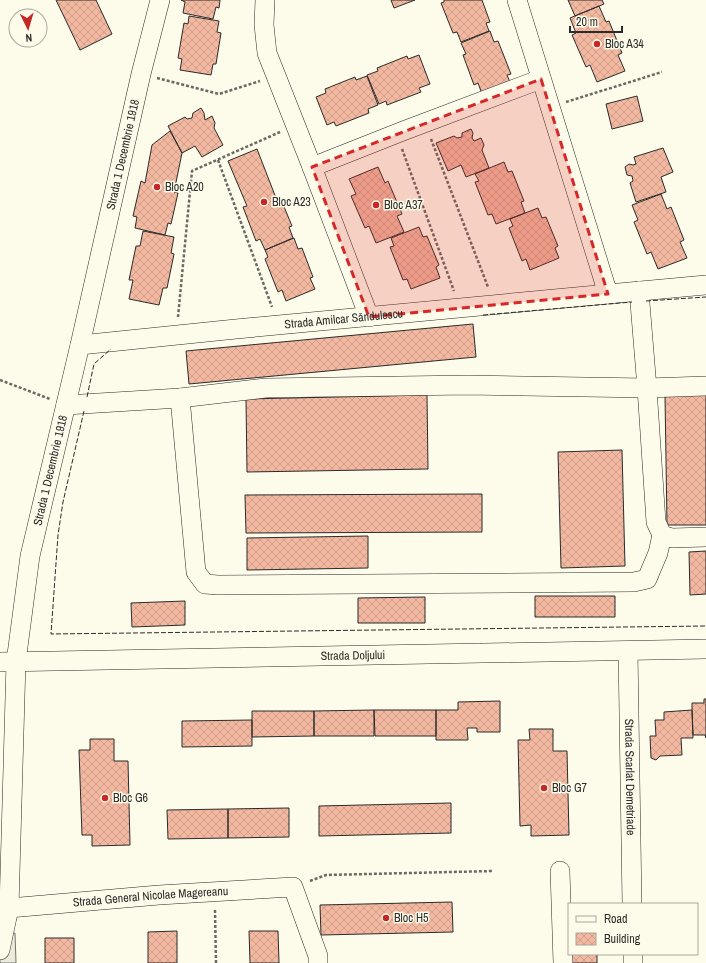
<svg xmlns="http://www.w3.org/2000/svg" width="706" height="963" font-family="'Archivo Narrow',sans-serif">
  <defs>
    <pattern id="building-cross-hatch" width="8" height="8" patternUnits="userSpaceOnUse"><rect width="8" height="8" fill="#f2b8a0"/><path d="M0 0l8 8M0 8l8-8" fill="none" stroke="#d09e8a"/></pattern>
  </defs>
  <rect width="100%" height="100%" fill="#fdfbea"/>
  <path fill="#eceadb" stroke="#74746e" d="M15 933 16 963H0V950L3 935Z"/>
  <path fill="url(#building-cross-hatch)" stroke="#2b2b2b" d="M56 0H96L112 34 80 50Z
    M181 0H220L219 8 216 7 213 19 183 13 185 2Z
    M391 0H415L394 8Z
    M444 0H482L490 22 486 23 489 31 461 42 457 32 453 33 441 3 444 2Z
    M568 0H602L604 4 575 16Z
    M599 6 606 22 609 21 622 53 618 55 625 71 597 82 590 65 586 67 572 35 576 33 570 18Z
    M189 16 219 21 217 32 221 33 216 64H213L211 75 180 70 182 59 178 58 184 23 188 24Z
    M490 31 494 42 498 41 511 74 507 75 510 82 482 94 478 83 474 85 463 55 466 54 461 43Z
    M419 55 430 84 419 88 421 92 387 105 386 101 379 104 367 75 378 71 377 68 407 56 408 59Z
    M367 76 378 105 368 109 369 113 336 126 334 122 327 125 316 97 326 93 325 89 355 77 356 80Z
    M637 96 643 121 612 129 606 104Z
    M201 108 204 113 205 120 212 116 215 123 214 128 223 145 202 157 195 146 182 153 168 126 185 117 187 119 192 118 193 113Z
    M471 129 473 133 472 138 474 141 481 138 484 145 482 150 489 168 466 177 461 165 448 171 436 143 454 136 457 138 462 137V133Z
    M170 131 182 153 174 192 178 193 171 224 168 223 165 235 135 228 137 217 133 216 141 181 145 183 152 145Z
    M663 148 673 172 661 177 666 192 636 202 630 183 633 181 632 176 627 175 625 167 629 164 633 165 636 164 634 157Z
    M257 149 276 198 280 197 292 226 289 227 293 238 265 250 260 239 256 241 243 207 247 206 228 161Z
    M504 162 508 172 512 171 524 201 521 202 525 213 496 224 492 214 488 215 475 182 479 181 475 174Z
    M378 167 385 183 388 181 402 214 397 216 404 232 376 243 369 226 365 228 351 196 356 194 349 179Z
    M661 194 667 209 671 207 684 240 680 242 687 258 658 269 651 252 647 254 634 222 638 220 632 205Z
    M538 208 542 218 546 217 558 246 555 248 559 258 530 270 526 259 522 261 509 228 513 226 510 219Z
    M419 227 423 237 427 236 439 265 436 267 440 278 411 289 407 279 403 280 390 247 394 246 391 238Z
    M143 231 174 237 171 253 174 254 167 288H163L159 305 129 299 133 280H129L136 246H140Z
    M294 238 298 249 302 248 313 277 310 278 315 289 286 301 282 290 278 292 265 259 268 257 265 250Z
    M473 324 476 357 189 384 186 351Z
    M706 394V525H667L665 395Z
    M427 395 428 469 247 472 246 399Z
    M622 450 625 566 561 568 558 452Z
    M482 494V532L246 533 245 495Z
    M368 536V568L247 570V538Z
    M706 551V594L690 595 689 552Z
    M535 596H615V617H535Z
    M425 597V623H358V598Z
    M185 601V625L132 627 131 603Z
    M704 699H706V738L705 735H693L692 710V703H704Z
    M500 701V732H477V728H467L468 740H436V710H458V702Z
    M374 710H436V736H375Z
    M374 710V736H314V711Z
    M692 710 693 738H681L682 755 660 756 656 760 651 758 650 736H656L655 720H664V712Z
    M252 711H314V736L252 737Z
    M252 720V746L182 747V721Z
    M529 729H553V751H567L569 835 531 836V825L520 826 518 740H530Z
    M90 739H114V761H128L130 845 92 846V835H82L79 750H90Z
    M451 803V833L319 836V806Z
    M289 808V837L228 838V809Z
    M228 809V838L168 839 167 810Z
    M452 902 453 932 321 935 320 905Z
    M177 931V963H148V932Z
    M249 931H278L279 963H250Z
    M45 938H74V963H45Z
    M569 954H597V963H569Z"/>
  <g fill="none" stroke-linecap="round" stroke-linejoin="round">
    <g stroke="#2b2b2b" stroke-width="20">
      <g id="minor">
        <path d="M265 0 264 25 267 53 312 167 369 317"/>
        <path d="M517 0 608 294 706 285"/>
        <path d="M312 167 403 131 541 79"/>
        <path d="M639 291 647 388 656 522 662 535 672 538 706 537"/>
        <path id="s1" d="M80 345 236 329 608 294"/>
        <path d="M180 398 196 572 205 584 218 585 634 582 647 579 658 553 662 535"/>
        <path d="M66 405 180 398 266 388 468 385 647 388 706 386"/>
        <path id="s2" d="M628 651 632 904"/>
        <path id="s3" d="M0 662 706 649"/>
        <path d="M560 871 563 963"/>
        <path id="s4" d="M9 908 159 895 293 887 318 956V963"/>
        <path id="s5" d="M0 950 9 908 16 662 30 556 80 345 141 74 160 0"/>
        <path d="M633 954V963"/>
      </g>
    </g>
    <path stroke="#6a6964" stroke-width="2.5" stroke-dasharray="3 2" stroke-linecap="butt" d="M157 78 219 94 260 81
      M566 102 662 72
      M431 139 488 287
      M402 149 454 291
      M218 160 272 307
      M178 317 192 171 280 132
      M0 380 50 399
      M310 881 326 875 493 871
      M215 910 216 963"/>
    <use href="#minor" stroke="#fdfbea" stroke-width="19"/>
    <path stroke="#2b2b2b" stroke-width="1" stroke-dasharray="5 2" stroke-linecap="butt" d="M646 301 706 297
      M483 315 632 302
      M87 397 94 364 111 349
      M84 411 63 502 58 535 51 634 706 626"/>
  </g>
  <path fill="#d62828" fill-opacity="0.2" stroke="#d62828" stroke-width="3" stroke-dasharray="8 5" stroke-linejoin="round" d="M541 79 608 294 369 317 312 167Z"/>
  <g fill="#c62828" stroke="#fdfbea" stroke-width="1.5">
    <circle cx="597" cy="44" r="4"/>
    <circle cx="157" cy="187" r="4"/>
    <circle cx="264" cy="202" r="4"/>
    <circle cx="376" cy="205" r="4"/>
    <circle cx="544" cy="788" r="4"/>
    <circle cx="105" cy="798" r="4"/>
    <circle cx="386" cy="918" r="4"/>
  </g>
  <g text-anchor="middle" stroke-width="3" stroke-linejoin="round" paint-order="stroke">
    <g font-size="12" fill="#2b2b2b" stroke="#fdfbea" text-anchor="start">
      <text x="605" y="48">Bloc A34</text>
      <text x="165" y="191">Bloc A20</text>
      <text x="272" y="206">Bloc A23</text>
      <text x="384" y="209">Bloc A37</text>
      <text x="552" y="792">Bloc G7</text>
      <text x="113" y="802">Bloc G6</text>
      <text x="394" y="922">Bloc H5</text>
    </g>
    <g font-size="12" fill="#2b2b2b" stroke="#fdfbea">
      <text dy="4" stroke="none"><textPath href="#s5" startOffset="808">Strada 1 Decembrie 1918</textPath></text>
      <text dy="4" stroke="none"><textPath href="#s1" startOffset="265">Strada Amilcar Săndulescu</textPath></text>
      <text dy="4" stroke="none"><textPath href="#s5" startOffset="484">Strada 1 Decembrie 1918</textPath></text>
      <text dy="4" stroke="none"><textPath href="#s3" startOffset="353">Strada Doljului</textPath></text>
      <text dy="4" stroke="none"><textPath href="#s2" startOffset="126">Strada Scarlat Demetriade</textPath></text>
      <text dy="4" stroke="none"><textPath href="#s4" startOffset="142">Strada General Nicolae Magereanu</textPath></text>
    </g>
  </g>
  <rect x="568" y="903" width="130" height="52" fill="#fdfbea" stroke="#a9a89e"/>
  <rect x="576" y="916" width="20" height="6" fill="#fdfbea" stroke="#a9a89e"/>
  <text x="604" y="923" font-size="12" fill="#2b2b2b">Road</text>
  <rect x="576" y="933" width="20" height="12" fill="url(#building-cross-hatch)" stroke="#a9a89e"/>
  <text x="604" y="943" font-size="12" fill="#2b2b2b">Building</text>
  <g transform="translate(28 28) rotate(175)"><circle r="19" fill="#fdfbea" stroke="#a9a89e"/>
  <path d="M0-3L7 15L0 10L-7 15Z" fill="#c62828"/>
  <text y="-6" font-size="11" font-weight="bold" text-anchor="middle" fill="#2b2b2b">N</text>
  </g>
  <path d="M570 26v6h52v-6" fill="none" stroke="#2b2b2b" stroke-width="2"/>
  <text x="576" y="26" font-size="12" fill="#2b2b2b" stroke="#fdfbea" stroke-width="3" paint-order="stroke">20 m</text>
</svg>
